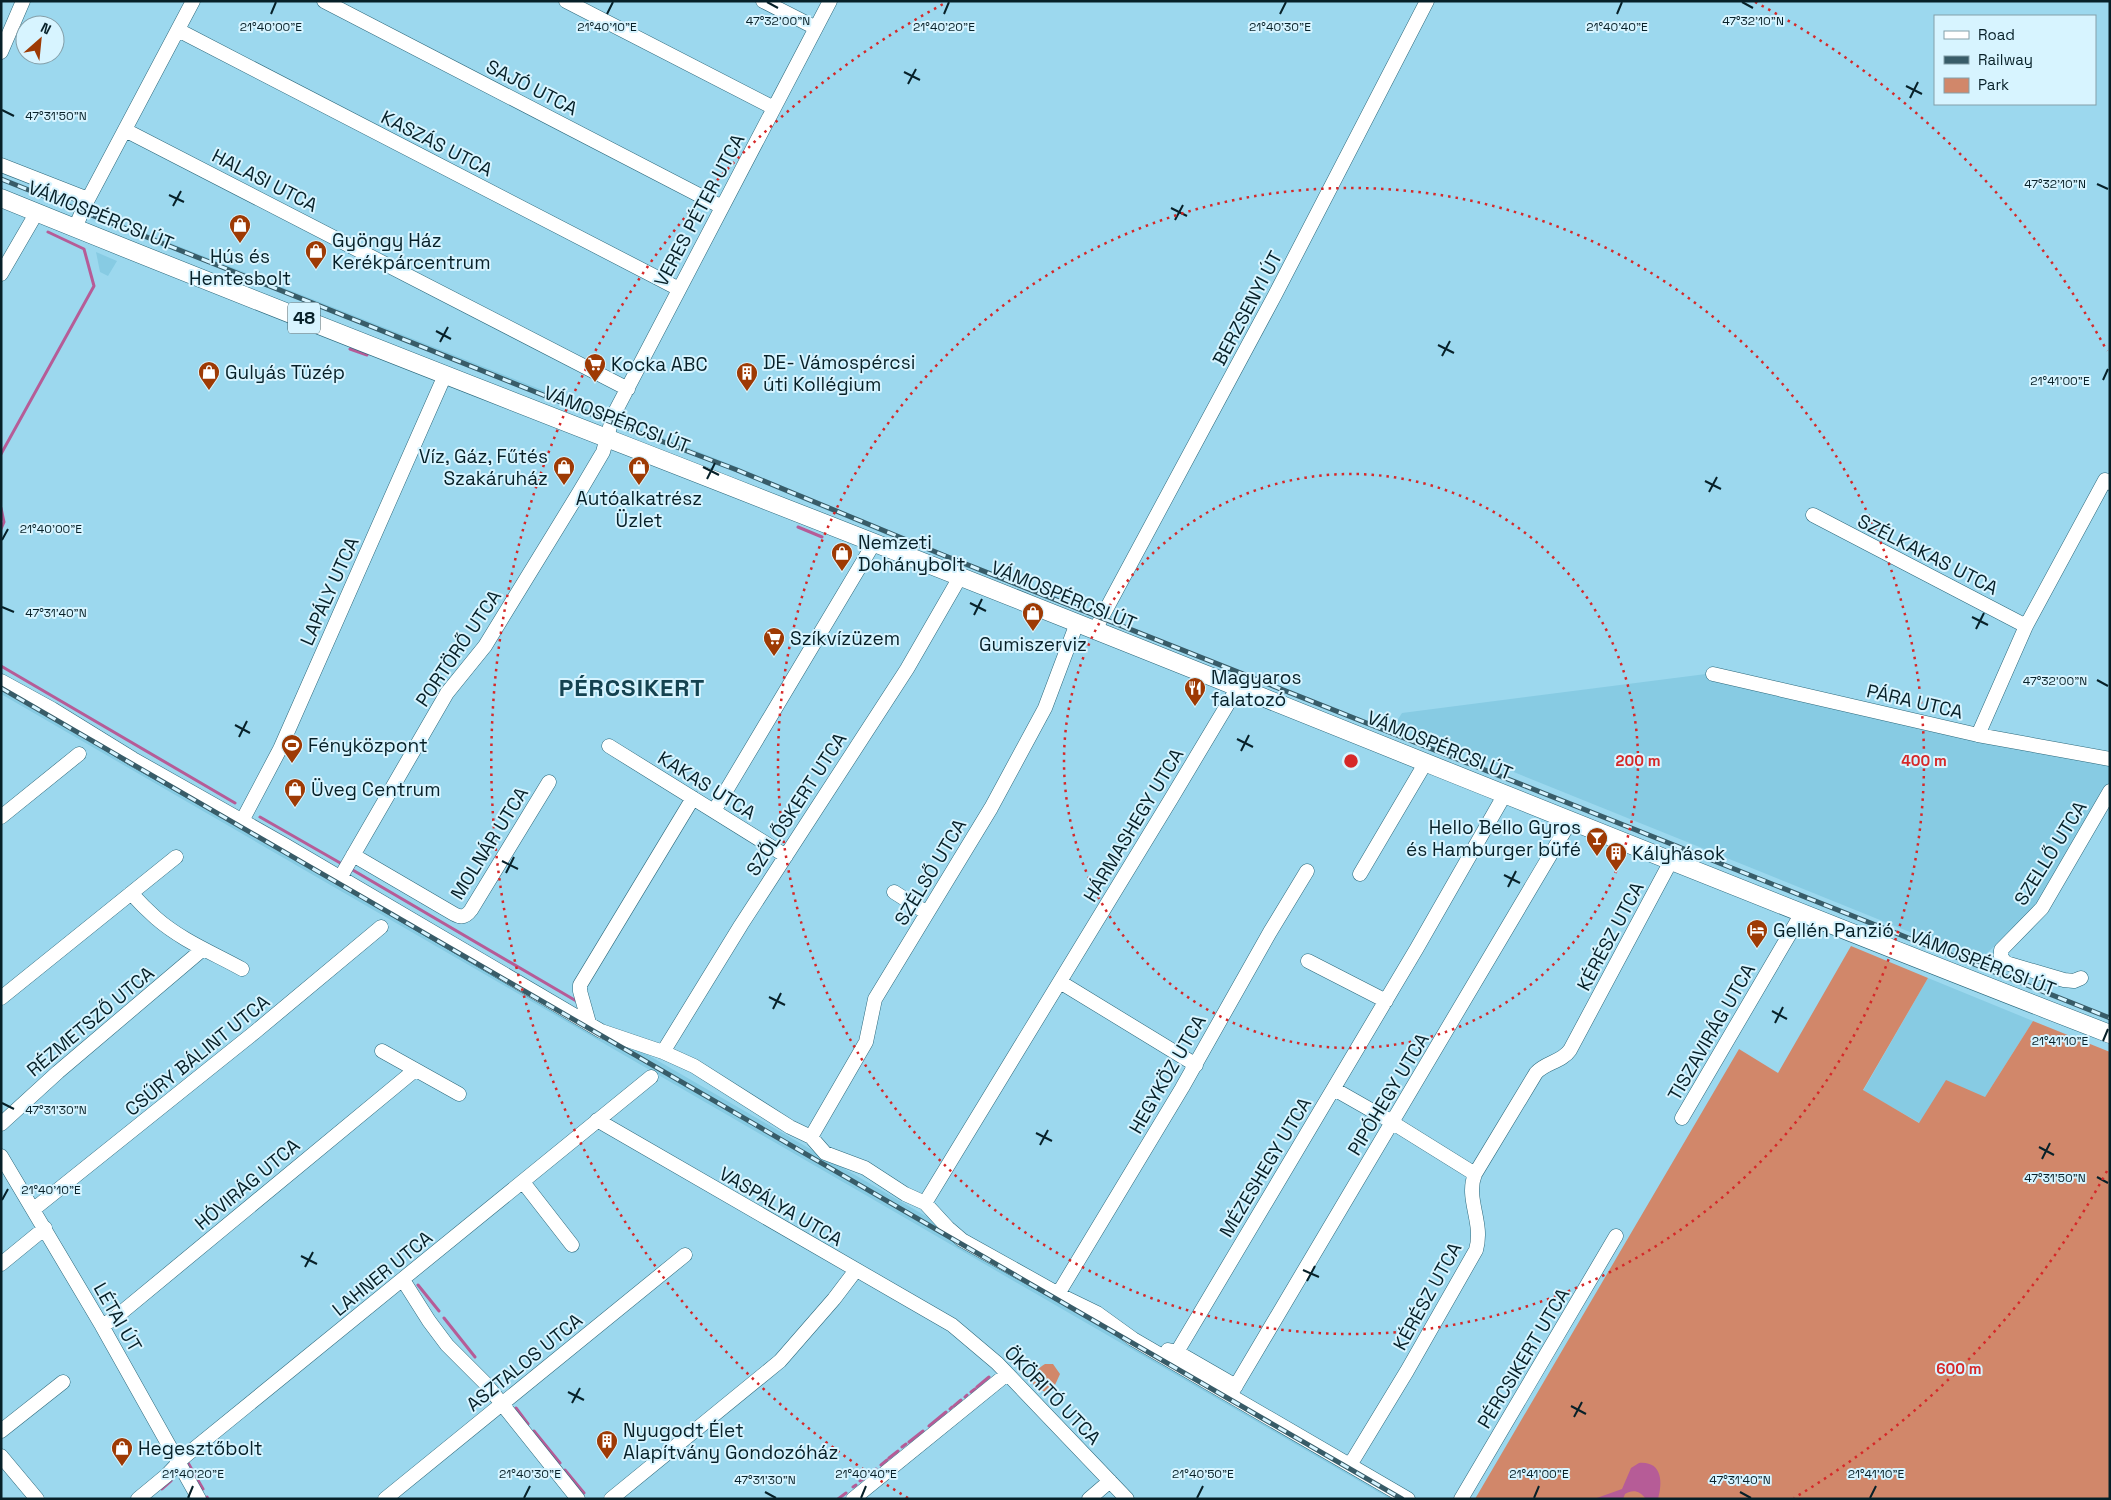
<svg xmlns="http://www.w3.org/2000/svg" width="2111" height="1500" font-family="'Space Grotesk',sans-serif">
  <rect width="100%" height="100%" fill="#9cd8ee"/>
  <path fill="#87cbe3" d="M1 176 737 467 944 553 1096 612 1094 617 942 558 735 472 1 181Z
    M96 252 117 261 108 276 100 272Z
    M1706 674 2110 756V780L2040 906 1979 960 1395 724 1402 713Z
    M1 680 1414 1499H1390L1 694Z
    M1928 978 2033 1021 1985 1097 1920 1123 1863 1091Z"/>
  <path fill="#d1876a" d="M1851 946 1928 978 1863 1090 1919 1123 1946 1080 1985 1097 2033 1021 2110 1052V1499H1475L1739 1049 1778 1073Z
    M1045 1364H1053L1060 1374 1055 1385 1045 1392 1034 1386C1030 1377 1037 1369 1045 1364Z"/>
  <path fill="#b65c97" d="M1639 1463C1662 1461 1663 1482 1658 1499H1646C1640 1491 1633 1489 1625 1494L1623 1499H1594L1622 1489 1631 1468Z"/>
  <g fill="none" stroke-linecap="round" stroke-linejoin="round">
    <path stroke="#b65c97" stroke-width="3" d="M350 349 367 355
      M1 454 94 286 84 249 48 232
      M1 508 4 522 1 529
      M798 527 822 537
      M1 666 235 803
      M260 817 342 864
      M351 869 578 1002
      M418 1285 439 1311
      M444 1318 475 1357
      M977 1387 989 1377
      M971 1392 975 1389
      M965 1397 967 1395
      M954 1406 961 1400
      M516 1408 528 1424
      M950 1409 952 1407
      M929 1426 946 1412
      M534 1431 560 1463
      M909 1442 923 1431
      M902 1447 906 1444
      M889 1458 898 1451
      M187 1461 203 1489
      M881 1465 887 1460
      M565 1470 584 1493
      M867 1475 876 1469
      M860 1481 866 1477
      M853 1487 856 1485
      M162 1489 171 1481
      M207 1497 208 1499
      M838 1499 846 1493"/>
    <g stroke="#2c687b" stroke-width="15">
      <path id="minor" d="M324 1 722 207
        M566 1 774 108
        M763 1 816 28
        M178 30 679 289
        M1 52 23 1
        M125 130 628 389
        M1 165 88 199
        M75 228 85 205 193 1
        M1 274 37 212
        M1813 515 2026 626
        M1095 630 1275 295 1427 1
        M1713 674 1978 735 2110 759
        M1 681 52 709 133 759 285 845 601 1031 663 1052 694 1066 790 1127 811 1137 825 1153 865 1168 905 1194 925 1203 948 1228 962 1240 1064 1297 1097 1313 1133 1339 1408 1499
        M1978 735 2026 626 2105 480 2110 483
        M609 746 786 856
        M714 811 874 543
        M1 817 79 754
        M242 821 280 749 445 375
        M353 855 454 914C461 918 466 917 471 910L549 782
        M1360 874 1426 762
        M340 878 447 693 485 646 580 491 603 452 613 416 830 1
        M894 892 927 913
        M131 893C139 902 147 910 156 918 181 940 213 953 242 969
        M1308 961 1386 1001
        M2081 978 2074 981 2064 980 2006 963 2001 957V950L2042 908 2110 791
        M1060 982 1196 1065
        M1 998 176 857
        M589 1023 580 991V985L693 798
        M382 1051 459 1094
        M663 1052 741 925 907 669 960 577
        M1334 1089 1385 1118 1475 1174
        M1682 1118 1802 913
        M597 1120 952 1325 997 1363 1127 1499
        M1 1124 58 1072 203 949
        M811 1137 866 1042 875 999 991 808 1045 708 1077 623
        M1 1156 102 1326 199 1499
        M523 1182 572 1245
        M925 1203 1171 799 1238 687
        M34 1209 255 1032 381 927
        M1 1264 45 1228
        M403 1280 429 1321 447 1345 486 1384 578 1499
        M1058 1294 1182 1088 1270 932 1307 871
        M102 1326 116 1317 415 1070
        M1168 1350 1177 1352 1236 1386
        M1177 1352 1417 948 1505 794
        M1231 1394 1571 820
        M1 1431 63 1382
        M1 1456 37 1499
        M1350 1465 1407 1371 1476 1250C1484 1222 1465 1199 1475 1174L1536 1073C1546 1062 1562 1062 1570 1050L1671 861
        M138 1499 167 1475 184 1457 651 1077
        M385 1499 685 1255
        M611 1499 780 1361 834 1299 856 1270
        M853 1499 1007 1374
        M1089 1499 1110 1481
        M1461 1499 1616 1236"/>
    </g>
    <g stroke="#2c687b" stroke-width="19">
      <path id="major" d="M1 198C342 337 687 468 1029 604 1390 747 1748 894 2110 1034"/>
    </g>
    <use href="#minor" stroke="#fff" stroke-width="14"/>
    <use href="#major" stroke="#fff" stroke-width="18"/>
    <g stroke="#385c68" stroke-width="5">
      <path id="rail" d="M1 179 611 422 737 470 943 555 2110 1018
        M1 688 1402 1499"/>
    </g>
    <use href="#rail" stroke="#d7f4ff" stroke-width="3" stroke-dasharray="9" stroke-linecap="butt"/>
  </g>
  <path fill="none" stroke="#072028" stroke-width="2" d="M767 2 778 8M1742 2 1753 8M271 14 276 2M607 14 613 2M944 14 949 2M1280 14 1286 2M1617 14 1622 2M904 72 920 80M908 84 916 69M1906 86 1922 94M1910 98 1918 82M2 110 14 116M2097 184 2108 189M169 195 184 202M173 206 181 191M1171 208 1187 216M1175 220 1183 205M436 331 451 339M440 342 448 327M1438 345 1454 353M1442 356 1450 341M2103 380 2108 369M703 467 719 475M707 479 715 463M1705 481 1721 489M1709 492 1717 477M2 540 8 529M970 603 986 611M2 607 14 612M974 615 982 599M1972 617 1988 625M1976 629 1984 613M2097 680 2108 686M235 725 250 733M239 737 247 721M1237 739 1253 747M1241 751 1249 735M502 861 518 869M506 873 514 857M1504 875 1520 883M1508 887 1516 871M769 997 785 1005M773 1009 781 993M1772 1011 1787 1019M1775 1023 1783 1007M2103 1041 2108 1029M2 1103 14 1109M1036 1133 1052 1141M1040 1145 1048 1130M2039 1147 2054 1155M2042 1159 2050 1143M2097 1177 2108 1183M2 1200 8 1189M301 1256 317 1264M305 1267 313 1252M1303 1270 1319 1277M1307 1281 1315 1266M568 1392 584 1400M572 1403 580 1388M1571 1406 1586 1414M1574 1417 1582 1402M765 1492 776 1498M1740 1492 1751 1498M188 1498 193 1486M524 1498 530 1486M861 1498 866 1486M1197 1498 1203 1486M1534 1498 1539 1486M1870 1498 1876 1486"/>
  <g fill="none" stroke="#d62828" stroke-width="2.5" stroke-dasharray="2.5 5">
    <circle cx="1351" cy="761" r="287"/>
    <circle cx="1351" cy="761" r="573"/>
    <path d="M2107 1171A860 860 0 0 1 1794 1498M908 1498A860 860 0 0 1 947 2M1755 2A860 860 0 0 1 2107 351"/>
  </g>
  <defs>
    <g id="shop-pin" transform="scale(1.125)"><path d="M0 17L-7.5 6A9.5 9.5 0 1 1 7.5 6Z" fill="#9e3a04" stroke="#d7f4ff"/><path d="M-5-2.5h2.3a2.7 3.5 0 0 1 5.4 0H5L5.5 6h-11ZM-1.5-2.5h3a1.5 2.3 0 0 0-3 0Z" fill="#fff"/></g>
    <g id="supermarket-pin" transform="scale(1.125)"><path d="M0 17L-7.5 6A9.5 9.5 0 1 1 7.5 6Z" fill="#9e3a04" stroke="#d7f4ff"/><path d="M-6-5.5h2.5l.6 2H6L4.5 2H-2.5L-4.4-4H-6ZM-1.5 3.2a1.3 1.3 0 1 0 .1 0ZM3 3.2a1.3 1.3 0 1 0 .1 0Z" fill="#fff"/></g>
    <g id="building-pin" transform="scale(1.125)"><path d="M0 17L-7.5 6A9.5 9.5 0 1 1 7.5 6Z" fill="#9e3a04" stroke="#d7f4ff"/><path d="M-4-6H4V6H1V3H-1V6H-4ZM-2.5-4.3h1.7v1.8h-1.7ZM.8-4.3h1.7v1.8H.8ZM-2.5-1h1.7V.8h-1.7ZM.8-1h1.7V.8H.8Z" fill="#fff"/></g>
    <g id="restaurant-pin" transform="scale(1.125)"><path d="M0 17L-7.5 6A9.5 9.5 0 1 1 7.5 6Z" fill="#9e3a04" stroke="#d7f4ff"/><path d="M-5-6h1v4h1v-4h1v4h1v-4h1v5L-1.5 .5V6h-2V.5L-5-1ZM5-6V6H3V1.5H1.5Q1.5-4 5-6Z" fill="#fff"/></g>
    <g id="stadium-pin" transform="scale(1.125)"><path d="M0 17L-7.5 6A9.5 9.5 0 1 1 7.5 6Z" fill="#9e3a04" stroke="#d7f4ff"/><path d="M0-5a6.5 5 0 1 0 0 10a6.5 5 0 1 0 0-10ZM-3.5-1.8h7v3.6h-7Z" fill="#fff"/></g>
    <g id="bar-pin" transform="scale(1.125)"><path d="M0 17L-7.5 6A9.5 9.5 0 1 1 7.5 6Z" fill="#9e3a04" stroke="#d7f4ff"/><path d="M-6-5H6L.8 .8V4.5H3.5V6h-7V4.5H-.8V.8Z" fill="#fff"/></g>
    <g id="hotel-pin" transform="scale(1.125)"><path d="M0 17L-7.5 6A9.5 9.5 0 1 1 7.5 6Z" fill="#9e3a04" stroke="#d7f4ff"/><path d="M-6-4.5h1.5V1H6V5H4.5V3h-9V5H-6ZM-4 0a1.8 1.8 0 1 1 3.6 0ZM.5 0V-2.5h3Q6-2.5 6 0Z" fill="#fff"/></g>
  </defs>
  <g fill-rule="evenodd">
    <use href="#shop-pin" x="240" y="225"/>
    <use href="#shop-pin" x="316" y="251"/>
    <use href="#supermarket-pin" x="595" y="364"/>
    <use href="#shop-pin" x="209" y="372"/>
    <use href="#building-pin" x="747" y="373"/>
    <use href="#shop-pin" x="564" y="467"/>
    <use href="#shop-pin" x="639" y="467"/>
    <use href="#shop-pin" x="842" y="553"/>
    <use href="#shop-pin" x="1033" y="613"/>
    <use href="#supermarket-pin" x="774" y="638"/>
    <use href="#restaurant-pin" x="1195" y="688"/>
    <use href="#stadium-pin" x="292" y="745"/>
    <use href="#shop-pin" x="295" y="789"/>
    <use href="#bar-pin" x="1597" y="838"/>
    <use href="#building-pin" x="1616" y="853"/>
    <use href="#hotel-pin" x="1757" y="930"/>
    <use href="#building-pin" x="607" y="1441"/>
    <use href="#shop-pin" x="122" y="1448"/>
  </g>
  <g text-anchor="middle" stroke-width="4" stroke-linejoin="round" paint-order="stroke">
    <rect fill="#d7f4ff" stroke="#456068" stroke-width="1" x="288" y="302.5" width="32" height="31" rx="4"/>
    <g font-size="18" font-weight="bold" fill="#072028">
      <text x="304" y="324">48</text>
    </g>
    <g font-size="19" fill="#072028" stroke="#d7f4ff">
      <text transform="translate(532 87) rotate(27)" y="7">SAJÓ UTCA</text>
      <text transform="translate(437 143) rotate(27)" y="7">KASZÁS UTCA</text>
      <text transform="translate(265 180) rotate(27)" y="7">HALASI UTCA</text>
      <text transform="translate(699 210) rotate(-62)" y="7">VERES PÉTER UTCA</text>
      <text transform="translate(101 215) rotate(22)" y="7">VÁMOSPÉRCSI ÚT</text>
      <text transform="translate(1247 308) rotate(-62)" y="7">BERZSENYI ÚT</text>
      <text transform="translate(617 419) rotate(21)" y="7">VÁMOSPÉRCSI ÚT</text>
      <text transform="translate(1928 554) rotate(27)" y="7">SZÉLKAKAS UTCA</text>
      <text transform="translate(329 591) rotate(-66)" y="7">LAPÁLY UTCA</text>
      <text transform="translate(1064 595) rotate(22)" y="7">VÁMOSPÉRCSI ÚT</text>
      <text transform="translate(458 648) rotate(-56)" y="7">PORTÖRŐ UTCA</text>
      <text transform="translate(1915 701) rotate(13)" y="7">PÁRA UTCA</text>
      <text transform="translate(1440 745) rotate(22)" y="7">VÁMOSPÉRCSI ÚT</text>
      <text transform="translate(707 785) rotate(32)" y="7">KAKAS UTCA</text>
      <text transform="translate(796 804) rotate(-57)" y="7">SZŐLŐSKERT UTCA</text>
      <text transform="translate(1133 825) rotate(-59)" y="7">HÁRMASHEGY UTCA</text>
      <text transform="translate(489 843) rotate(-58)" y="7">MOLNÁR UTCA</text>
      <text transform="translate(2050 853) rotate(-58)" y="7">SZELLŐ UTCA</text>
      <text transform="translate(930 872) rotate(-59)" y="7">SZÉLSŐ UTCA</text>
      <text transform="translate(1610 936) rotate(-62)" y="7">KÉRÉSZ UTCA</text>
      <text transform="translate(1983 962) rotate(21)" y="7">VÁMOSPÉRCSI ÚT</text>
      <text transform="translate(90 1021) rotate(-40)" y="7">RÉZMETSZŐ UTCA</text>
      <text transform="translate(1711 1032) rotate(-60)" y="7">TISZAVIRÁG UTCA</text>
      <text transform="translate(197 1055) rotate(-39)" y="7">CSŰRY BÁLINT UTCA</text>
      <text transform="translate(1167 1074) rotate(-60)" y="7">HEGYKÖZ UTCA</text>
      <text transform="translate(1388 1094) rotate(-59)" y="7">PIPÓHEGY UTCA</text>
      <text transform="translate(1265 1167) rotate(-59)" y="7">MÉZESHEGY UTCA</text>
      <text transform="translate(247 1184) rotate(-40)" y="7">HÓVIRÁG UTCA</text>
      <text transform="translate(781 1206) rotate(30)" y="7">VASPÁLYA UTCA</text>
      <text transform="translate(382 1273) rotate(-39)" y="7">LAHNER UTCA</text>
      <text transform="translate(1427 1296) rotate(-61)" y="7">KÉRÉSZ UTCA</text>
      <text transform="translate(118 1317) rotate(60)" y="7">LÉTAI ÚT</text>
      <text transform="translate(1523 1358) rotate(-59)" y="7">PÉRCSIKERT UTCA</text>
      <text transform="translate(524 1362) rotate(-39)" y="7">ASZTALOS UTCA</text>
      <text transform="translate(1053 1395) rotate(46)" y="7">ÖKÖRITÓ UTCA</text>
    </g>
    <g font-size="19" fill="#072028" stroke="#d7f4ff" text-anchor="start">
      <text x="332" y="247">Gyöngy Ház<tspan x="332" dy="22">Kerékpárcentrum</tspan></text>
      <text x="240" y="263" text-anchor="middle">Hús és<tspan x="240" dy="22">Hentesbolt</tspan></text>
      <text x="763" y="369">DE- Vámospércsi<tspan x="763" dy="22">úti Kollégium</tspan></text>
      <text x="611" y="371">Kocka ABC</text>
      <text x="225" y="379">Gulyás Tüzép</text>
      <text x="548" y="463" text-anchor="end">Víz, Gáz, Fűtés<tspan x="548" dy="22">Szakáruház</tspan></text>
      <text x="639" y="505" text-anchor="middle">Autóalkatrész<tspan x="639" dy="22">Üzlet</tspan></text>
      <text x="858" y="549">Nemzeti<tspan x="858" dy="22">Dohánybolt</tspan></text>
      <text x="790" y="645">Szíkvízüzem</text>
      <text x="1033" y="651" text-anchor="middle">Gumiszerviz</text>
      <text x="1211" y="684">Magyaros<tspan x="1211" dy="22">falatozó</tspan></text>
      <text x="308" y="752">Fényközpont</text>
      <text x="311" y="796">Üveg Centrum</text>
      <text x="1581" y="834" text-anchor="end">Hello Bello Gyros<tspan x="1581" dy="22">és Hamburger büfé</tspan></text>
      <text x="1632" y="860">Kályhások</text>
      <text x="1773" y="937">Gellén Panzió</text>
      <text x="623" y="1437">Nyugodt Élet<tspan x="623" dy="22">Alapítvány Gondozóház</tspan></text>
      <text x="138" y="1455">Hegesztőbolt</text>
    </g>
    <g font-size="24" font-weight="bold" letter-spacing="1" fill="#144250" stroke="#d7f4ff">
      <text x="632" y="696">PÉRCSIKERT</text>
    </g>
  </g>
  <g font-size="12" text-anchor="middle" fill="#072028" stroke="#d7f4ff" stroke-width="4" stroke-linejoin="round" paint-order="stroke">
    <text x="778" y="25">47°32'00"N</text>
    <text x="1753" y="25">47°32'10"N</text>
    <text x="271" y="31">21°40'00"E</text>
    <text x="607" y="31">21°40'10"E</text>
    <text x="944" y="31">21°40'20"E</text>
    <text x="1280" y="31">21°40'30"E</text>
    <text x="1617" y="31">21°40'40"E</text>
    <text x="56" y="120">47°31'50"N</text>
    <text x="2055" y="188">47°32'10"N</text>
    <text x="2060" y="385">21°41'00"E</text>
    <text x="51" y="533">21°40'00"E</text>
    <text x="56" y="617">47°31'40"N</text>
    <text x="2055" y="685">47°32'00"N</text>
    <text x="2060" y="1045">21°41'10"E</text>
    <text x="56" y="1114">47°31'30"N</text>
    <text x="2055" y="1182">47°31'50"N</text>
    <text x="51" y="1194">21°40'10"E</text>
    <text x="193" y="1478">21°40'20"E</text>
    <text x="530" y="1478">21°40'30"E</text>
    <text x="866" y="1478">21°40'40"E</text>
    <text x="1203" y="1478">21°40'50"E</text>
    <text x="1539" y="1478">21°41'00"E</text>
    <text x="1876" y="1478">21°41'10"E</text>
    <text x="765" y="1484">47°31'30"N</text>
    <text x="1740" y="1484">47°31'40"N</text>
  </g>
  <circle cx="1351" cy="761" r="8" fill="#d62828" stroke="#d7f4ff" stroke-width="2.5"/>
  <g font-size="15" text-anchor="middle" font-weight="bold" fill="#d62828" stroke="#d7f4ff" stroke-width="4" stroke-linejoin="round" paint-order="stroke">
    <text x="1638" y="766">200 m</text>
    <text x="1924" y="766">400 m</text>
    <text x="1959" y="1374">600 m</text>
  </g>
  <rect width="2111" height="1500" fill="none" stroke="#072028" stroke-width="5"/>
  <rect x="1934" y="15" width="162" height="90" fill="#d7f4ff" stroke="#849fa9"/>
  <rect x="1944" y="31" width="25" height="8" fill="#ffffff" stroke="#849fa9"/>
  <text x="1978" y="40" font-size="15" fill="#072028">Road</text>
  <rect x="1944" y="56" width="25" height="8" fill="#385c68" stroke="#849fa9"/>
  <text x="1978" y="65" font-size="15" fill="#072028">Railway</text>
  <rect x="1944" y="78" width="25" height="15" fill="#d1876a" stroke="#849fa9"/>
  <text x="1978" y="90" font-size="15" fill="#072028">Park</text>
  <g transform="translate(40 40) rotate(27)"><circle r="24" fill="#d7f4ff" stroke="#849fa9"/>
  <path d="M0-4L9 19L0 12L-9 19Z" fill="#9e3a04"/>
  <text y="-8" font-size="14" font-weight="bold" text-anchor="middle" fill="#072028">N</text>
  </g>
</svg>
